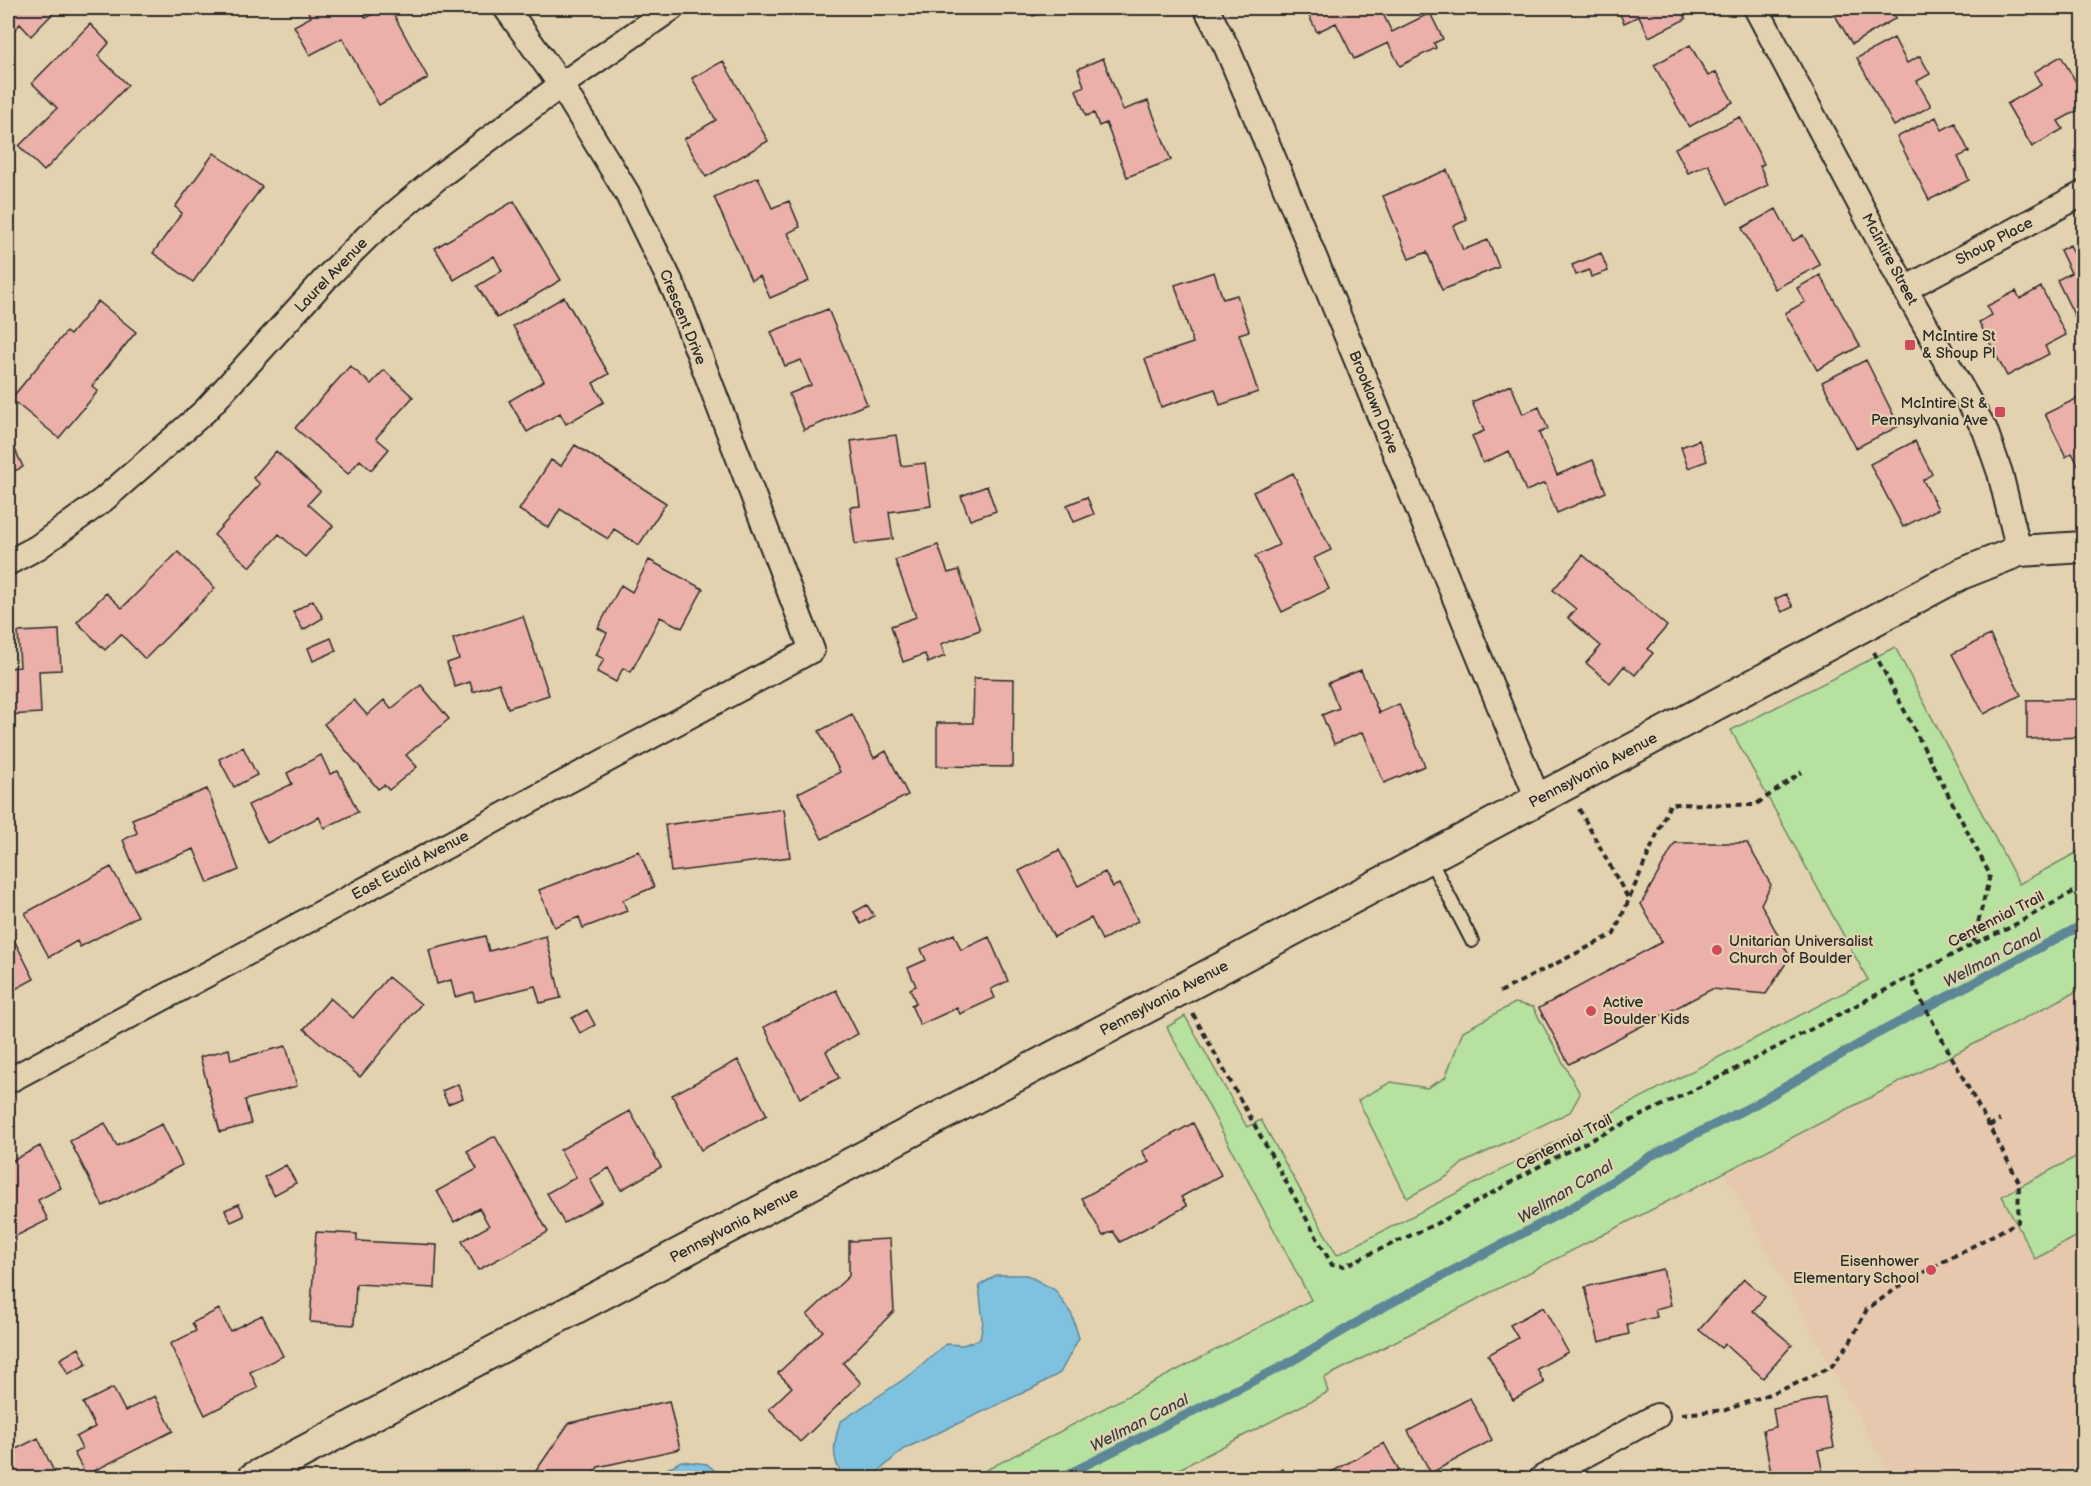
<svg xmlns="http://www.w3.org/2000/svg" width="2091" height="1486" font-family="'Balsamiq Sans',sans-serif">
  <rect width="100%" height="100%" fill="#e3d2af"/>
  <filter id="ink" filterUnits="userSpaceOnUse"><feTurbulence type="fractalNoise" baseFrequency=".0167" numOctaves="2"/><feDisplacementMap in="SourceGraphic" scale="12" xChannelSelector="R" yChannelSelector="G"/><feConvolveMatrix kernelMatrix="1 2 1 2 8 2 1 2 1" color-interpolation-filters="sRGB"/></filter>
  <g filter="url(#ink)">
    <path fill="#e5c8ae" d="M2083 988V1478H1892L1725 1174Z"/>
    <path fill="#b6e19e" stroke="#708664" stroke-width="1.5" d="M1895 647 2019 884 2083 849V988L1324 1378 1328 1392 1162 1478H971L1311 1300 1167 1027 1185 1016 1247 1127 1261 1120 1337 1255 1868 980 1731 730Z
      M1515 1003 1533 1007 1580 1094 1570 1112 1463 1163 1448 1176 1407 1198 1358 1100 1391 1082 1427 1088 1445 1078 1463 1031Z
      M2083 1153V1233L2035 1259 2002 1196Z"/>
    <path fill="#7ec2df" stroke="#5d8697" stroke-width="1.5" d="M996 1275H1027L1055 1290 1072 1315 1079 1338 1060 1373 1033 1388 904 1449 871 1478H843C831 1456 833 1446 840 1422L913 1373 946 1344 963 1345 980 1339 983 1322 979 1286Z
      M681 1461 707 1464 723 1478H651Z"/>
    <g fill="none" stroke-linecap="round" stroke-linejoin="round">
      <path stroke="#5d8697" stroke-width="9" d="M1060 1478 1285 1365 1380 1309 1576 1205 1649 1157 1752 1106 1873 1036 2084 924"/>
    </g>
    <path fill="#ebb0aa" stroke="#2b2b2b" stroke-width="1.5" d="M8 8H58L31 36 20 24 8 38Z
      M306 8H360L366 18 384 8H390L428 78 379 105 342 38 310 55 294 26 311 17Z
      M1030 8H1054L1033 16Z
      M1305 8H1380L1392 32 1430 13 1443 39 1434 43 1436 48 1400 66 1388 43 1354 59 1336 23 1317 32Z
      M1617 8H1681L1686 19 1649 37 1639 16 1624 23Z
      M1840 8H1890L1896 18 1852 44 1833 12Z
      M90 24 109 43 98 56 128 85 44 171 19 146 57 108 32 83Z
      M1894 38 1907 63 1920 56 1930 74 1917 81 1931 106 1894 126 1857 58Z
      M1690 45 1708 76 1716 72 1733 102 1689 127 1654 65Z
      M2061 56 2084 96V107L2058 121 2063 129 2032 147 2007 104 2041 85 2034 72Z
      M1103 58 1123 110 1148 101 1171 160 1127 177 1106 123 1099 126 1094 113 1086 116 1076 90 1084 86 1078 69Z
      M723 61 768 141 706 177 684 139 716 120 692 78Z
      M1740 117 1764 164 1760 166 1768 185 1728 204 1708 164 1688 173 1675 148Z
      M1936 117 1942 130 1955 123 1969 152 1958 157 1969 180 1929 200 1897 137Z
      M214 153 262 187 193 282 153 253 182 213 175 207Z
      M1447 170 1467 220 1453 226 1463 250 1488 240 1499 267 1442 290 1427 252 1409 259 1383 196Z
      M758 177 772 208 789 201 800 227 788 233 809 281 770 298 760 276 751 280 714 197Z
      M514 201 561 280 497 318 477 286 502 271 494 256 454 280 435 248Z
      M1776 209 1793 241 1803 235 1820 265 1775 289 1742 228Z
      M2070 245 2080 266 2084 265V322L2079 325 2057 280 2071 273 2060 250Z
      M1601 253 1608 271 1591 277 1589 270 1576 275 1572 265Z
      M1214 272 1223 299 1237 295 1249 331 1239 334 1258 392 1220 405 1215 389 1161 407 1145 359 1193 343 1175 285Z
      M1820 275 1860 346 1817 370 1785 313 1805 302 1797 288Z
      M2041 287 2066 335 2045 346 2049 354 2007 376 1979 322 1992 315 1987 306 2016 291 2020 299Z
      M564 297 609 374 593 383 604 402 566 424 560 413 527 432 509 401 544 381 513 326Z
      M98 301 136 332 92 386 98 391 59 438 11 399 66 332 70 335Z
      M828 309 867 404 804 430 789 394 811 385 801 360 785 366 771 332Z
      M1866 360 1899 426 1856 448 1822 382Z
      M350 366 371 384 384 370 413 397 376 438 389 449 371 470 360 460 348 474 295 428Z
      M1511 385 1523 414 1539 407 1548 429 1539 433 1557 475 1593 460 1606 492 1557 513 1545 483 1526 491 1509 451 1483 463 1472 436 1484 431 1472 402Z
      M2084 395V476L2072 453 2066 457 2045 414Z
      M8 434 23 467 8 474Z
      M896 435 901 466 925 463 931 506 889 512 893 539 855 544 850 507 860 506 851 441Z
      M1699 440 1707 461 1688 468 1681 447Z
      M1915 441 1932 474 1923 480 1938 509 1903 527 1870 464Z
      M575 445 666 503 639 545 614 529 608 539 560 509 549 528 519 510 551 460 561 466Z
      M276 451 320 491 308 504 333 526 305 557 279 534 250 567 214 535 260 484 253 478Z
      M1293 473 1331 550 1314 558 1329 589 1282 612 1255 556 1279 545 1253 492Z
      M987 486 996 511 970 520 961 496Z
      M1087 497 1094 514 1074 522 1067 505Z
      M938 545 948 573 959 570 980 630 941 644 945 656 928 663 925 654 903 662 891 626 916 617 895 560Z
      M178 552 215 588 145 659 121 634 105 650 77 622 106 593 122 608Z
      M1583 555 1667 626 1648 649 1653 653 1635 675 1624 666 1610 683 1586 663 1601 646 1568 618 1576 609 1553 590Z
      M649 560 703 589 682 628 660 617 631 672 623 668 616 682 597 672 604 659 596 655 607 633 598 628 621 585 632 592Z
      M1786 594 1793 607 1782 612 1775 599Z
      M313 600 323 618 303 630 293 612Z
      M523 616 549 695 508 708 499 683 473 692 470 682 455 687 447 663 459 659 453 639Z
      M59 630 61 670 39 671 41 713 8 715V668L20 667 18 632Z
      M1990 635 2021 695 1984 714 1952 654Z
      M331 638 336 651 313 661 308 648Z
      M1361 670 1379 713 1399 704 1425 766 1384 783 1363 732 1334 744 1322 715 1339 708 1328 683Z
      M974 678 1014 679 1013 767 937 766V723H973Z
      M421 685 449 719 406 755 417 767 389 790 384 785 378 789 324 724 354 700 367 715 384 700 391 709Z
      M2084 699V737L2027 739V700Z
      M852 714 874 758 886 751 908 795 822 839 798 793 840 772 819 731Z
      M243 747 257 775 234 787 219 759Z
      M321 755 330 774 338 771 358 812 324 828 319 817 267 843 248 805 292 784 287 773Z
      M207 789 239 870 208 883 194 849 136 872 123 840 137 833 132 819Z
      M784 809 790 857 671 872 665 825Z
      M1675 843H1747L1771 885 1761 904 1790 957 1766 994 1712 989 1569 1064 1539 1008 1662 942 1641 904Z
      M1059 850 1078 886 1105 872 1113 887 1119 884 1138 921 1102 940 1091 918 1054 937 1019 871Z
      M639 851 654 887 623 900 627 911 583 928 579 917 554 927 539 890Z
      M111 867 138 916 80 947 77 941 49 957 25 913Z
      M867 905 874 916 861 924 854 912Z
      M11 934 34 979 8 993V935Z
      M954 934 961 950 989 937 1008 981 991 989 995 998 960 1014 957 1008 920 1025 911 1005 916 1003 910 989 916 986 908 968 926 960 921 949Z
      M485 936 489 951 546 936 561 998 540 1003 535 986 475 1001 473 992 455 997 451 980 437 984 429 950Z
      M388 977 421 1004 360 1077 304 1029 330 998 353 1018Z
      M836 990 858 1034 826 1051 839 1078 800 1098 764 1027Z
      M587 1010 595 1025 580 1033 572 1018Z
      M286 1046 297 1086 245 1100 251 1124 220 1132 200 1057 229 1049 231 1060Z
      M738 1060 767 1115 701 1150 672 1095Z
      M458 1084 463 1098 448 1104 442 1091Z
      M630 1111 661 1167 621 1190 609 1168 590 1179 602 1202 564 1223 547 1193 576 1177 560 1150Z
      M105 1123 117 1146 162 1124 182 1165 103 1206 70 1141Z
      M1193 1123 1221 1175 1181 1197 1187 1206 1120 1242 1113 1231 1103 1236 1082 1198 1149 1162 1142 1151Z
      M495 1136 548 1232 478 1270 462 1241 489 1226 479 1208 454 1222 437 1191 477 1169 467 1151Z
      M40 1146 61 1188 38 1200 48 1220 8 1240V1163Z
      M286 1165 296 1183 274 1195 264 1177Z
      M239 1204 244 1216 231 1222 225 1210Z
      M316 1232 357 1234V1241L437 1245 435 1288 356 1284 354 1325 310 1322Z
      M890 1239 894 1311 843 1363 861 1383 800 1442 769 1409 792 1387 778 1373 823 1331 807 1315 849 1276V1241Z
      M1663 1269 1671 1305 1655 1309 1657 1317 1627 1324 1629 1334 1599 1342 1585 1287Z
      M1744 1279 1765 1297 1753 1311 1792 1345 1763 1378 1725 1344 1721 1348 1699 1330Z
      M1543 1307 1568 1352 1537 1369 1544 1383 1513 1400 1488 1355 1518 1338 1510 1325Z
      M219 1309 230 1331 262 1315 283 1356 250 1372 258 1388 205 1415 170 1344 196 1331 192 1323Z
      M79 1348 87 1364 68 1374 60 1359Z
      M113 1388 125 1411 155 1396 173 1431 86 1475 74 1453 82 1449 76 1437 95 1427 83 1403Z
      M1470 1398 1492 1440 1431 1473 1408 1431Z
      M1825 1398 1834 1447 1818 1450 1823 1473 1792 1478H1772L1763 1430 1776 1427 1773 1408Z
      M669 1401 680 1449 598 1467 590 1478H531L569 1423Z
      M38 1438 57 1478H8V1453Z
      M1384 1443 1403 1478H1328L1326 1475Z
      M1283 1469 1288 1478H1266Z"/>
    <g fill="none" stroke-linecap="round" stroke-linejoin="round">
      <g stroke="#2b2b2b" stroke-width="16">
        <path id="service" d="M1429 858 1472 941"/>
      </g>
      <g stroke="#2b2b2b" stroke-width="28">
        <path id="minor" d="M1206 8 1227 48 1272 155 1538 799
          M1756 8 1905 289 1985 430 2000 473 2019 551
          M1905 289 2084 193
          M8 563 38 547 103 500 205 411 327 277 368 236 437 178 561 85 672 8
          M8 1081 812 650 675 291 627 193 561 85 506 8
          M1542 1478 1657 1416"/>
      </g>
      <g stroke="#2b2b2b" stroke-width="34">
        <path id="tertiary" d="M253 1478 1180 990 1961 574 2019 551 2084 547"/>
      </g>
      <path stroke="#2b2b2b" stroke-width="4" stroke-dasharray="6 4.5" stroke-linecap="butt" d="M1874 652 1990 875 1973 943
        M1579 809 1629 900
        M1500 992 1614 934 1670 804 1755 805 1802 772
        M1193 1014 1332 1265 1344 1266 1444 1220 1556 1157 1722 1076 1973 944 2007 929 2084 886
        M1989 1126 2000 1120
        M1682 1414 1726 1410 1791 1386 1831 1367 1850 1342 1867 1309 1909 1280 2018 1222 2019 1182 1919 996 1910 977"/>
      <use href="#service" stroke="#e3d2af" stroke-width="12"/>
      <use href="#minor" stroke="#e3d2af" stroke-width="24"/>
      <use href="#tertiary" stroke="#e3d2af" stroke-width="30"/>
    </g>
  </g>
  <g fill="#d1495b" stroke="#e3d2af" stroke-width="2">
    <rect x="1904" y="339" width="12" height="12" rx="3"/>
    <rect x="1994" y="406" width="12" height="12" rx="3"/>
    <circle cx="1717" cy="950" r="6"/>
    <circle cx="1591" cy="1011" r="6"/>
    <circle cx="1931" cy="1270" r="6"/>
  </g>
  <g text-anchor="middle" stroke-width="4.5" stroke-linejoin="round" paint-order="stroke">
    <g font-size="15" fill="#2b2b2b" stroke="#e3d2af">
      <text transform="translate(1994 241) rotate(-28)" y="5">Shoup Place</text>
      <text transform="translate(1890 259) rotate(62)" y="5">McIntire Street</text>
      <text transform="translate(331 275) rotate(-46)" y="5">Laurel Avenue</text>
      <text transform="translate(683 317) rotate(68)" y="5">Crescent Drive</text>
      <text transform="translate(1374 402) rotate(68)" y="5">Brooklawn Drive</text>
      <text transform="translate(1593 770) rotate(-28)" y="5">Pennsylvania Avenue</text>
      <text transform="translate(410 865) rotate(-28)" y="5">East Euclid Avenue</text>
      <text transform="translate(1996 919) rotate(-27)" y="5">Centennial Trail</text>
      <text transform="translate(1164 998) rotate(-28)" y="5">Pennsylvania Avenue</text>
      <text transform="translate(1564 1142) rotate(-27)" y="5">Centennial Trail</text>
      <text transform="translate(734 1225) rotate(-28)" y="5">Pennsylvania Avenue</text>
    </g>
    <g font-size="15" fill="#2b2b2b" stroke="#e3d2af" text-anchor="start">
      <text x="1922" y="341">McIntire St<tspan x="1922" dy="17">&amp; Shoup Pl</tspan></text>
      <text x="1988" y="408" text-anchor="end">McIntire St &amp;<tspan x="1988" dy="17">Pennsylvania Ave</tspan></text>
      <text x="1729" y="946">Unitarian Universalist<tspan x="1729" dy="17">Church of Boulder</tspan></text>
      <text x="1603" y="1007">Active<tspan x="1603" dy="17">Boulder Kids</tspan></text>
      <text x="1919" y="1266" text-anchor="end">Eisenhower<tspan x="1919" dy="17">Elementary School</tspan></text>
    </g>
    <g font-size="16" font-style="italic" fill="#374246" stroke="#e3d2af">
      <text transform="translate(1992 957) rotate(-28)" y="6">Wellman Canal</text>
      <text transform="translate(1565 1191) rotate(-31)" y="6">Wellman Canal</text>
      <text transform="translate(1139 1422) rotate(-27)" y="6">Wellman Canal</text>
    </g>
  </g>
  <rect width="2091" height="1486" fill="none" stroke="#e3d2af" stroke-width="30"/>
  <rect x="15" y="15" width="2061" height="1456" fill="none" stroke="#2b2b2b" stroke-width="2" filter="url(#ink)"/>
</svg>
